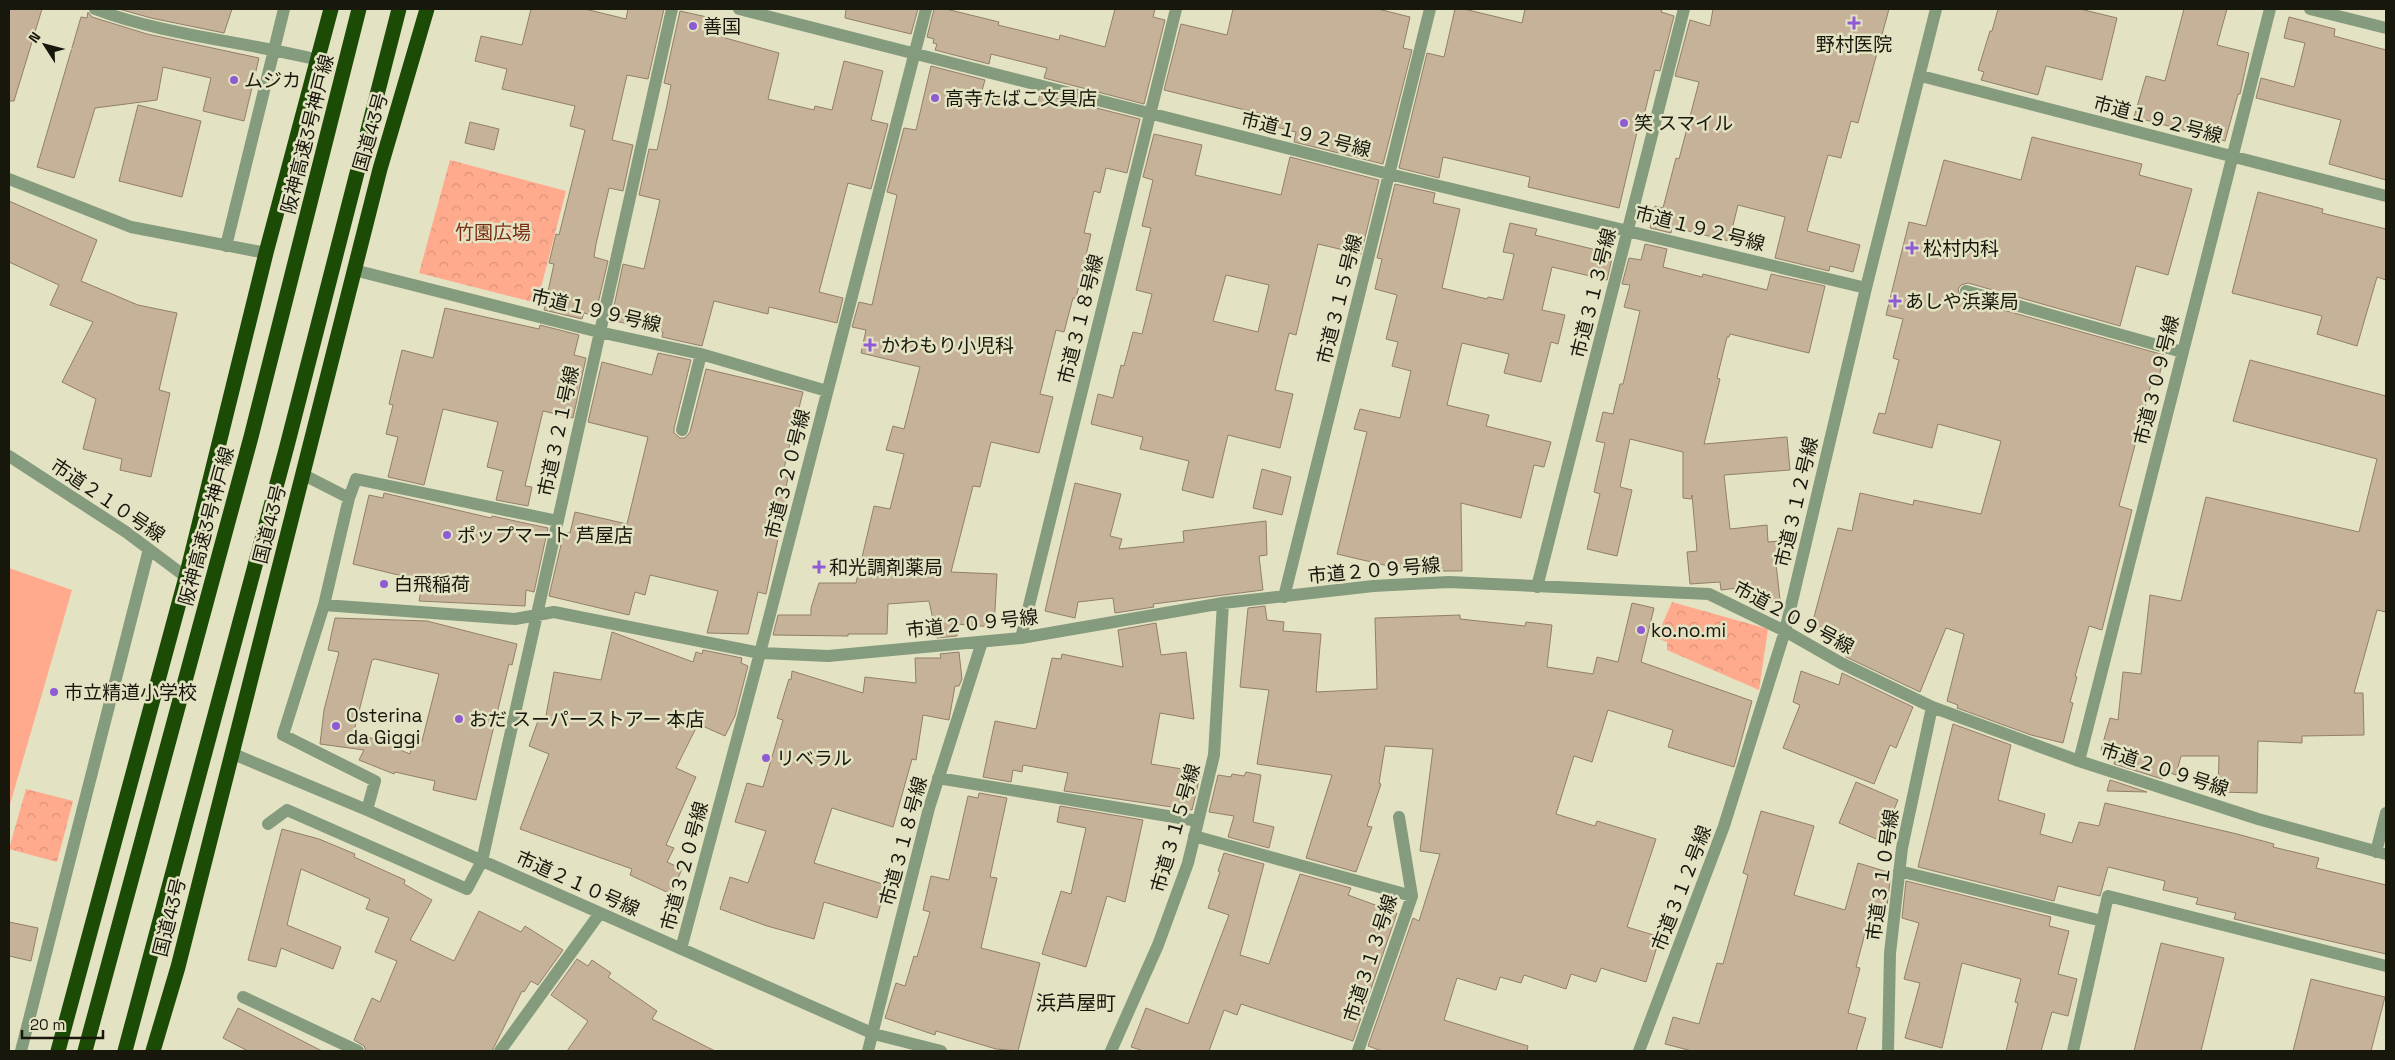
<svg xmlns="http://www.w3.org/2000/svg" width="2395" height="1060" font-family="'Space Grotesk','Noto Sans JP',sans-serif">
  <defs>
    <pattern id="forest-crowns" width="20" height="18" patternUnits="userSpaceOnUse" patternTransform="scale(1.25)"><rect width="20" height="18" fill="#ffaa8d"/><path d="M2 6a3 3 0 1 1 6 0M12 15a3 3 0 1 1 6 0" fill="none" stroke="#da9278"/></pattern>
  </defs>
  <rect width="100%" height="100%" fill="#e3e2c3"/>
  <path fill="url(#forest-crowns)" d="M450 160 566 191 537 303 419 273Z
    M1672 602 1768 629 1759 690 1667 650V642L1656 638Z
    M26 789 73 801 57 862 9 849Z"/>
  <path fill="#ffaa8d" d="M9 568 72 590 9 808Z"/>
  <path fill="#c6b299" stroke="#927f67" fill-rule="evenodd" d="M9 9H42L14 101H9Z
    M119 9H232L224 33 151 18Z
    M531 9H585L626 19 628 9H664L648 79 627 75 612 140 633 145 623 191 609 188 596 244 594 257 608 261 595 316 584 313 582 319 544 310 554 264 549 263 556 234 559 235 585 130 570 126 575 106 502 89 507 69 475 61 481 36 522 45Z
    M846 9H918L911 34 845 18Z
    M934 9H946L999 22 998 25 1059 40 1060 35 1105 47 1115 9H1155L1153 17 1165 20 1144 104 1044 78 1047 68 991 54 989 64 935 50 937 44 933 43 934 39 927 37Z
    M1233 9H1378L1410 17 1403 48 1412 50 1383 164 1294 142 1296 132 1276 127 1278 118 1164 90 1181 24 1227 35Z
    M1455 9H1464L1522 23 1525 9H1662L1661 12 1674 16 1660 71 1655 70 1641 128H1638L1619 208 1528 187 1530 177 1443 157 1439 178 1399 168 1427 53 1444 57Z
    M1713 9H1889L1858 123 1851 121 1841 158 1828 155 1807 231 1860 245 1853 272 1830 266 1829 271 1775 258 1785 217 1738 205 1729 241 1672 227 1671 233 1650 228 1655 206 1663 208 1676 158 1679 159 1699 82 1675 76 1690 20 1710 26Z
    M1998 9H2080L2117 18 2102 80 2046 66 2038 95 1981 80 1984 72 1978 70 1990 31H1992Z
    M2184 9H2227L2217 45 2249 53 2240 94H2238L2225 141 2134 117 2146 76 2165 81Z
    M680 11 725 21 722 37 779 53 768 99 814 110 815 106 832 110 844 61 883 71 871 120 888 124 871 189 848 183 819 292 843 298 837 323 769 307 768 314 714 301 702 346 662 337 663 332 611 320 623 264 644 269 660 200 639 195 649 149 657 150 667 105 671 85 664 83Z
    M88 12 92 17 147 34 259 58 244 121 203 111 211 78 163 67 157 100 95 108 74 178 37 167 81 17 87 18Z
    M2289 17 2335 29 2334 36 2386 50V180L2329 164 2341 120 2256 98 2261 78 2294 87 2305 43 2284 38Z
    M931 66 985 80 981 94 1037 108 1040 94 1140 119 1127 173 1106 168 1100 193 1094 191 1084 233 1091 234 1076 298H1073L1064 332 1056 330 1040 394 1053 397 1039 453 991 442 980 487 973 486 951 572 997 574 994 627 956 624 957 636 937 638 929 601 888 604 887 634H848V636L773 635 778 615H811V608L819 583H856L874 506 890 509 904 454 886 450 893 426 904 429 920 367 861 353 866 330 852 327 859 302 872 305 897 195 887 192 904 128 916 130Z
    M138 105 201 121 182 197 119 181Z
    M470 122 499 129 494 150 465 143Z
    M1154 134 1202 145 1195 175 1281 195 1290 157 1379 180 1361 254 1318 244 1296 335 1289 333 1275 390 1293 394 1280 448 1228 435 1213 498 1182 490 1189 461 1140 449 1143 437 1091 424 1098 394 1113 398 1121 365 1124 366 1133 332 1142 334 1152 294 1136 290 1151 228 1142 226 1153 180 1143 177ZM1226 275 1269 285 1258 332 1213 321Z
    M2032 137 2142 164 2139 175 2192 189 2168 275 2136 266 2120 326 1968 283 1961 285 1958 289 1960 296 1964 299 2164 355 2157 386 2151 384 2119 506 2132 510 2102 630 2089 626 2075 676 2077 677 2070 702 2073 703 2063 743 2031 735 1957 708 1958 705 1947 701 1964 634 1946 628 1920 692 1846 657 1851 637 1811 628 1838 528 1852 531 1860 493 1913 505 1914 500 1981 514 2001 441 1938 424 1932 448 1873 433 1879 413 1885 414 1899 360 1893 358 1903 319 1886 315 1909 222 1926 226 1944 160 2021 180Z
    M1395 184 1435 193 1433 203 1460 209 1442 288 1487 299 1488 297 1503 300 1514 254 1503 252 1510 223 1537 229 1535 235 1613 254 1607 280 1552 267 1542 310 1565 315 1558 344 1551 342 1541 382 1504 373 1509 354 1462 343 1447 405 1489 415 1486 426 1551 442 1544 467 1534 465 1521 518 1461 503 1462 571H1426L1427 575 1337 554 1367 432 1354 429 1360 409 1400 418 1411 371 1392 366 1398 342 1386 339 1397 295 1375 289 1382 259 1377 258Z
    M2258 192 2323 209 2322 213 2386 229V280L2377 277 2357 346 2317 334 2322 316 2232 293Z
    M9 201 97 240 81 281 138 305 177 313 159 390 170 393 151 477 120 470 122 459 83 449 96 399 62 382 93 322 50 305 59 285 9 262Z
    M1645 244 1667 249 1663 267 1702 277 1703 274 1767 290 1771 274 1825 286 1809 353 1730 334 1729 337H1727L1717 378 1720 379 1704 444 1787 437 1790 470 1724 475 1730 529 1767 525 1768 542 1779 541 1782 563H1776L1780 600 1749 603 1747 587 1721 590 1720 582 1690 584 1687 552 1697 551 1692 495 1691 499 1683 498V452L1630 439 1620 487 1632 490 1617 556 1587 549 1600 494 1594 492 1605 443 1596 441 1603 412 1613 414 1620 384H1623L1640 311 1624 307 1630 285 1622 284 1629 258 1641 260Z
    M445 308 539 329 540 325 579 335 574 355 586 358 573 418 543 411 525 486 532 487 528 506 496 500 503 471 487 467 498 422 443 409 424 485 388 477 398 437 386 434 393 405 389 404 402 350 433 358Z
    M658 353 691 360 674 428V433L680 438H685L690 432 706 369 803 392 782 476 788 478 786 487 789 488 773 562 766 594 758 592 748 634 707 633 718 591 650 575 645 595 635 592 629 615 549 596 564 532 570 533 575 512 627 524 648 437 588 422 602 362 652 375Z
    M2250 360 2386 396V612L2377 610 2354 693H2363L2364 735 2302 736V743L2258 741 2257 793 2218 792 2219 756H2181L2176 775 2164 771 2162 779 2114 764 2116 755 2101 750 2110 718 2118 720 2123 672 2141 674 2150 595 2181 601 2206 497 2359 532 2377 459 2233 421Z
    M1262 469 1291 477 1282 515 1253 508Z
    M1075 483 1121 494 1110 536 1122 539 1119 549 1184 542 1183 531 1266 521 1267 555 1259 556 1263 590 1153 604 1154 607 1115 613 1113 598 1078 602 1075 618 1045 611Z
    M384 493 491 518 492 516 548 528 534 592 526 590 525 606 419 601 423 581 353 564 369 495 383 498Z
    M1632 603 1654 608 1641 662 1752 701 1734 767 1668 747 1673 730 1608 710 1592 762 1574 756 1556 814 1595 826 1597 821 1656 839 1627 927 1660 937 1646 982 1601 968 1596 982 1571 974 1566 989 1524 975 1521 983 1500 977 1496 990 1457 978 1444 1020 1528 1046 1527 1051H1382L1368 1046 1413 918 1419 921 1440 854 1420 851 1433 749 1385 746 1379 783 1381 784 1367 826 1372 827 1356 872 1306 858 1332 775 1257 764 1269 690 1240 687 1248 608 1265 606 1267 620 1284 622 1283 631 1321 634 1316 692 1377 689 1375 618 1460 615V619L1525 626 1526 622 1552 625 1547 667 1593 674 1597 657 1618 662Z
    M335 618 427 621 517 644 512 665 509 664 476 800 433 790 435 781 395 772 394 774 359 760 364 750 320 744 324 710 339 652 328 650ZM375 659 439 674 422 741 413 739 410 754 354 731 372 660Z
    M1156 623 1161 655 1186 652 1194 719 1160 713 1151 764 1201 772 1192 810 1064 791 1068 773 1023 765 1022 772 1013 770 1011 782 983 777 995 721 1036 729 1052 658 1061 659 1062 654 1123 667 1118 630Z
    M612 632 693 662 696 652 702 654 703 650 742 658 741 663 748 666 735 716 725 736 698 724 676 768 696 777 666 845 674 848 667 862 682 869 671 894 630 875 632 869 520 829 549 754 529 746 539 718 545 721 554 672 601 680Z
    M959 652 962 679 959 686H955L949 720 923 715 916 760 912 759 893 827 832 808 814 863 886 885 877 918 824 902 814 939 767 926 720 909 730 877 748 883 766 831 735 822 747 783 763 787 783 720 777 718 789 679 791 680 792 671 863 693 865 677 916 683 915 658H941L940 654Z
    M1801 671 1839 685 1842 673 1913 707 1896 748 1890 745 1874 784 1783 748 1800 705 1793 702Z
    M1953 724 2011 745 1998 800 2045 814 2040 834 2072 843 2079 822 2099 826 2105 803 2237 834 2274 844 2273 847 2319 858 2316 868 2386 885V954L2234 919 2236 913 2196 904 2198 898 2163 890 2165 881 2108 867 2100 896 2058 886 2054 901 1918 867Z
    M1246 772 1261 775 1253 822 1274 827 1269 848 1228 837 1234 816 1209 812 1218 775 1231 777 1232 774 1244 776Z
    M2110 780 2147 792 2107 791Z
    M1856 782 1898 800 1881 841 1839 823Z
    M979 793 1007 798 990 877 997 878 981 948 1040 963 1018 1051 996 1049 936 1031 935 1035 885 1018 896 983 905 986 914 956 917 957 930 912 923 910 931 876 949 880 968 796 978 798Z
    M1060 806 1143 820 1125 902 1107 896 1086 967 1042 954 1061 891 1071 894 1086 828 1057 822Z
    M1761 811 1814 826 1794 895 1845 910 1858 863 1891 873 1886 914 1871 911 1856 967 1860 968 1848 1013 1866 1018 1856 1051H1692L1665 1044 1673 1017 1699 1024 1717 963 1723 964 1748 875 1743 873Z
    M282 829 319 839 355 854 354 857 405 880 404 884 432 900 410 940 454 961 479 911 521 932 525 926 563 950 538 985 531 981 524 992 522 991 492 1051H366L364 1046 354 1040 372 998 380 1002 397 961 375 952 389 918 366 909 370 899 301 869 287 925 341 947 333 969 281 948 276 967 248 960Z
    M1224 853 1264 864 1240 955 1269 964 1300 874 1351 888 1348 895 1397 913 1353 1041 1241 1004 1237 1015 1224 1010 1209 1051H1144L1131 1047 1146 1008 1188 1024 1229 915 1208 908 1220 872 1218 871Z
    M1906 881 2051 917 2049 926 2069 931 2058 974 2077 979 2068 1016 2052 1012 2041 1051H2006L2018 1003 2015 1002 2021 979 1962 963 1942 1048 1905 1038 1920 983 1904 979 1919 923 1902 918Z
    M9 922 38 928 31 961 9 956Z
    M2161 943 2224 958 2201 1051H2134Z
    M577 959 588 966 592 960 611 973 608 977 657 1011 652 1019 715 1051H567L588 1021 551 995Z
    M2311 979 2385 997 2371 1051H2293Z
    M238 1008 322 1051H248L223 1038Z"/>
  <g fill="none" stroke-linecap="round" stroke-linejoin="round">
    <path stroke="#849b7d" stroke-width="12" d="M95 9C166 36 244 41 318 60
      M739 9 1389 174 1866 288
      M2310 9 2386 28
      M1921 76 2386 196
      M9 179 131 227 266 253
      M226 246 284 9
      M354 270 599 332 701 354 827 391
      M1966 291 2182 352
      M682 430 701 354
      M9 456 126 532 186 577
      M302 474 349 498 324 605 283 735 375 781 367 810
      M349 498 356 479 558 521
      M1537 587 1684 9
      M1284 597 1430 9
      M324 605 515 619 554 612 760 653 828 656 1021 638 1223 603 1373 586 1449 582 1709 594 1785 631 1841 663 1932 707 2079 761 2258 819 2386 854
      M1021 638 1176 9
      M231 753 367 810 874 1034 941 1051
      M2079 761 2270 9
      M938 778 1198 821
      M268 824 287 810 467 889 482 861 672 9
      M1194 836 1412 896
      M2376 852 2386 813
      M1899 871 2102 921
      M681 949 760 653 926 9
      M243 997 358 1051
      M21 1051 149 549
      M500 1051 600 913
      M868 1051 929 808 982 642
      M1111 1051 1158 945 1188 863 1214 755 1223 603
      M1358 1051 1412 896 1399 817
      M1639 1051 1724 826 1785 631 1866 288 1936 9
      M1888 1051 1890 953 1902 848 1932 707
      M2073 1051 2108 896 2386 966"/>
    <path stroke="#1b4b04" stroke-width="15" d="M58 1051 186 577 266 253 331 9
      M85 1051 251 437 359 9
      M125 1051 287 446 399 9
      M153 1051 178 967 380 169 427 9"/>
  </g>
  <g fill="#8e5bd4" stroke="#e3e2c3" stroke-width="2">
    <path d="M1851.5 15.5h5v5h5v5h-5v5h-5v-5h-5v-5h5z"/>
    <circle cx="693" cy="26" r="5"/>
    <circle cx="234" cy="80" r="5"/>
    <circle cx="935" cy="98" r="5"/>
    <circle cx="1624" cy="123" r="5"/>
    <path d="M1909.5 240.5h5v5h5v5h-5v5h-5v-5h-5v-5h5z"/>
    <path d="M1892.5 293.5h5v5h5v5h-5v5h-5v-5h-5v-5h5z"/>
    <path d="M867.5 337.5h5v5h5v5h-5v5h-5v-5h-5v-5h5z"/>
    <circle cx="447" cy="535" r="5"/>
    <path d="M816.5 559.5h5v5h5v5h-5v5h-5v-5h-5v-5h5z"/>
    <circle cx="384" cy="584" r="5"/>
    <circle cx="1641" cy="630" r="5"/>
    <circle cx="54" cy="692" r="5"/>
    <circle cx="459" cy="719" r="5"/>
    <circle cx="336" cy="726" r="5"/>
    <circle cx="766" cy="758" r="5"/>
  </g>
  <g text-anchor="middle" stroke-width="5" stroke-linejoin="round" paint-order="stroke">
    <g font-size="19" fill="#18170c" stroke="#e3e2c3" text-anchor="start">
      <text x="703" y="33">善国</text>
      <text x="1854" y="51" text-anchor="middle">野村医院</text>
      <text x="244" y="87">ムジカ</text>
      <text x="945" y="105">高寺たばこ文具店</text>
      <text x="1634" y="130">笑 スマイル</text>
      <text x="1923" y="255">松村内科</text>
      <text x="1905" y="308">あしや浜薬局</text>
      <text x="881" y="352">かわもり小児科</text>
      <text x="457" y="542">ポップマート 芦屋店</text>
      <text x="829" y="574">和光調剤薬局</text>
      <text x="394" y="591">白飛稲荷</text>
      <text x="1651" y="637">ko.no.mi</text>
      <text x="64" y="699">市立精道小学校</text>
      <text x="346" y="722">Osterina<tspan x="346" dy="22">da Giggi</tspan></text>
      <text x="469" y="726">おだ スーパーストアー 本店</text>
      <text x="776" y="765">リベラル</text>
    </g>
    <g font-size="19" fill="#18170c" stroke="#e3e2c3">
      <text transform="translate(2158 119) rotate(15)" y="7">市道１９２号線</text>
      <text transform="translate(370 132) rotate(-74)" y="7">国道43号</text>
      <text transform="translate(307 134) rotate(-76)" y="7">阪神高速3号神戸線</text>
      <text transform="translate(1306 134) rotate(14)" y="7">市道１９２号線</text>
      <text transform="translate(1700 228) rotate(14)" y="7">市道１９２号線</text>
      <text transform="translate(1593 293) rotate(-76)" y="7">市道３１３号線</text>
      <text transform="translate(1339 299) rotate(-76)" y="7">市道３１５号線</text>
      <text transform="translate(596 310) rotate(13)" y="7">市道１９９号線</text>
      <text transform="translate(1080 319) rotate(-76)" y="7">市道３１８号線</text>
      <text transform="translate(2156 380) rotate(-76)" y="7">市道３０９号線</text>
      <text transform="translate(558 431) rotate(-78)" y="7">市道３２１号線</text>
      <text transform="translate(787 474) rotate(-76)" y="7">市道３２０号線</text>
      <text transform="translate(108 500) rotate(34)" y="7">市道２１０号線</text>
      <text transform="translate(1796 502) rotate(-77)" y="7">市道３１２号線</text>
      <text transform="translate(269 524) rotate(-76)" y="7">国道43号</text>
      <text transform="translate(206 526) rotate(-75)" y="7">阪神高速3号神戸線</text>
      <text transform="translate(1374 570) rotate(-5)" y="7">市道２０９号線</text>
      <text transform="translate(1794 617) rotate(28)" y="7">市道２０９号線</text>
      <text transform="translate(972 623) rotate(-6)" y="7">市道２０９号線</text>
      <text transform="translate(2165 769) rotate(18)" y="7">市道２０９号線</text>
      <text transform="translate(1175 828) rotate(-74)" y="7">市道３１５号線</text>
      <text transform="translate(903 841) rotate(-75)" y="7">市道３１８号線</text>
      <text transform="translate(684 866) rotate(-75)" y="7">市道３２０号線</text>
      <text transform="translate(1882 875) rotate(-82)" y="7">市道３１０号線</text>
      <text transform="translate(578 883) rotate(24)" y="7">市道２１０号線</text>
      <text transform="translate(1681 888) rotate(-69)" y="7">市道３１２号線</text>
      <text transform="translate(169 917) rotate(-76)" y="7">国道43号</text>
      <text transform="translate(1370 958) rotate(-72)" y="7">市道３１３号線</text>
    </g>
    <g font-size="19" fill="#7a2f13" stroke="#e3e2c3">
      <text x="493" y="239">竹園広場</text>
    </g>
    <g font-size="20" fill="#18170c" stroke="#e3e2c3">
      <text x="1076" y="1010">浜芦屋町</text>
    </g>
  </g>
  <rect width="2395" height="1060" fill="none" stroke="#18170c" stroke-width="20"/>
  <g transform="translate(45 45) rotate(306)" stroke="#e3e2c3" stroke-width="4" paint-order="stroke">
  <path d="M0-4L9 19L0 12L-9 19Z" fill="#18170c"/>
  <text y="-8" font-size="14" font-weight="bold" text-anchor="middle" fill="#18170c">N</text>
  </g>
  <path d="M22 1030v8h81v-8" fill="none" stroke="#18170c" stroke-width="2.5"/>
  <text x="30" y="1030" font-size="15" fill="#18170c" stroke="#e3e2c3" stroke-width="4" paint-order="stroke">20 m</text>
</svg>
